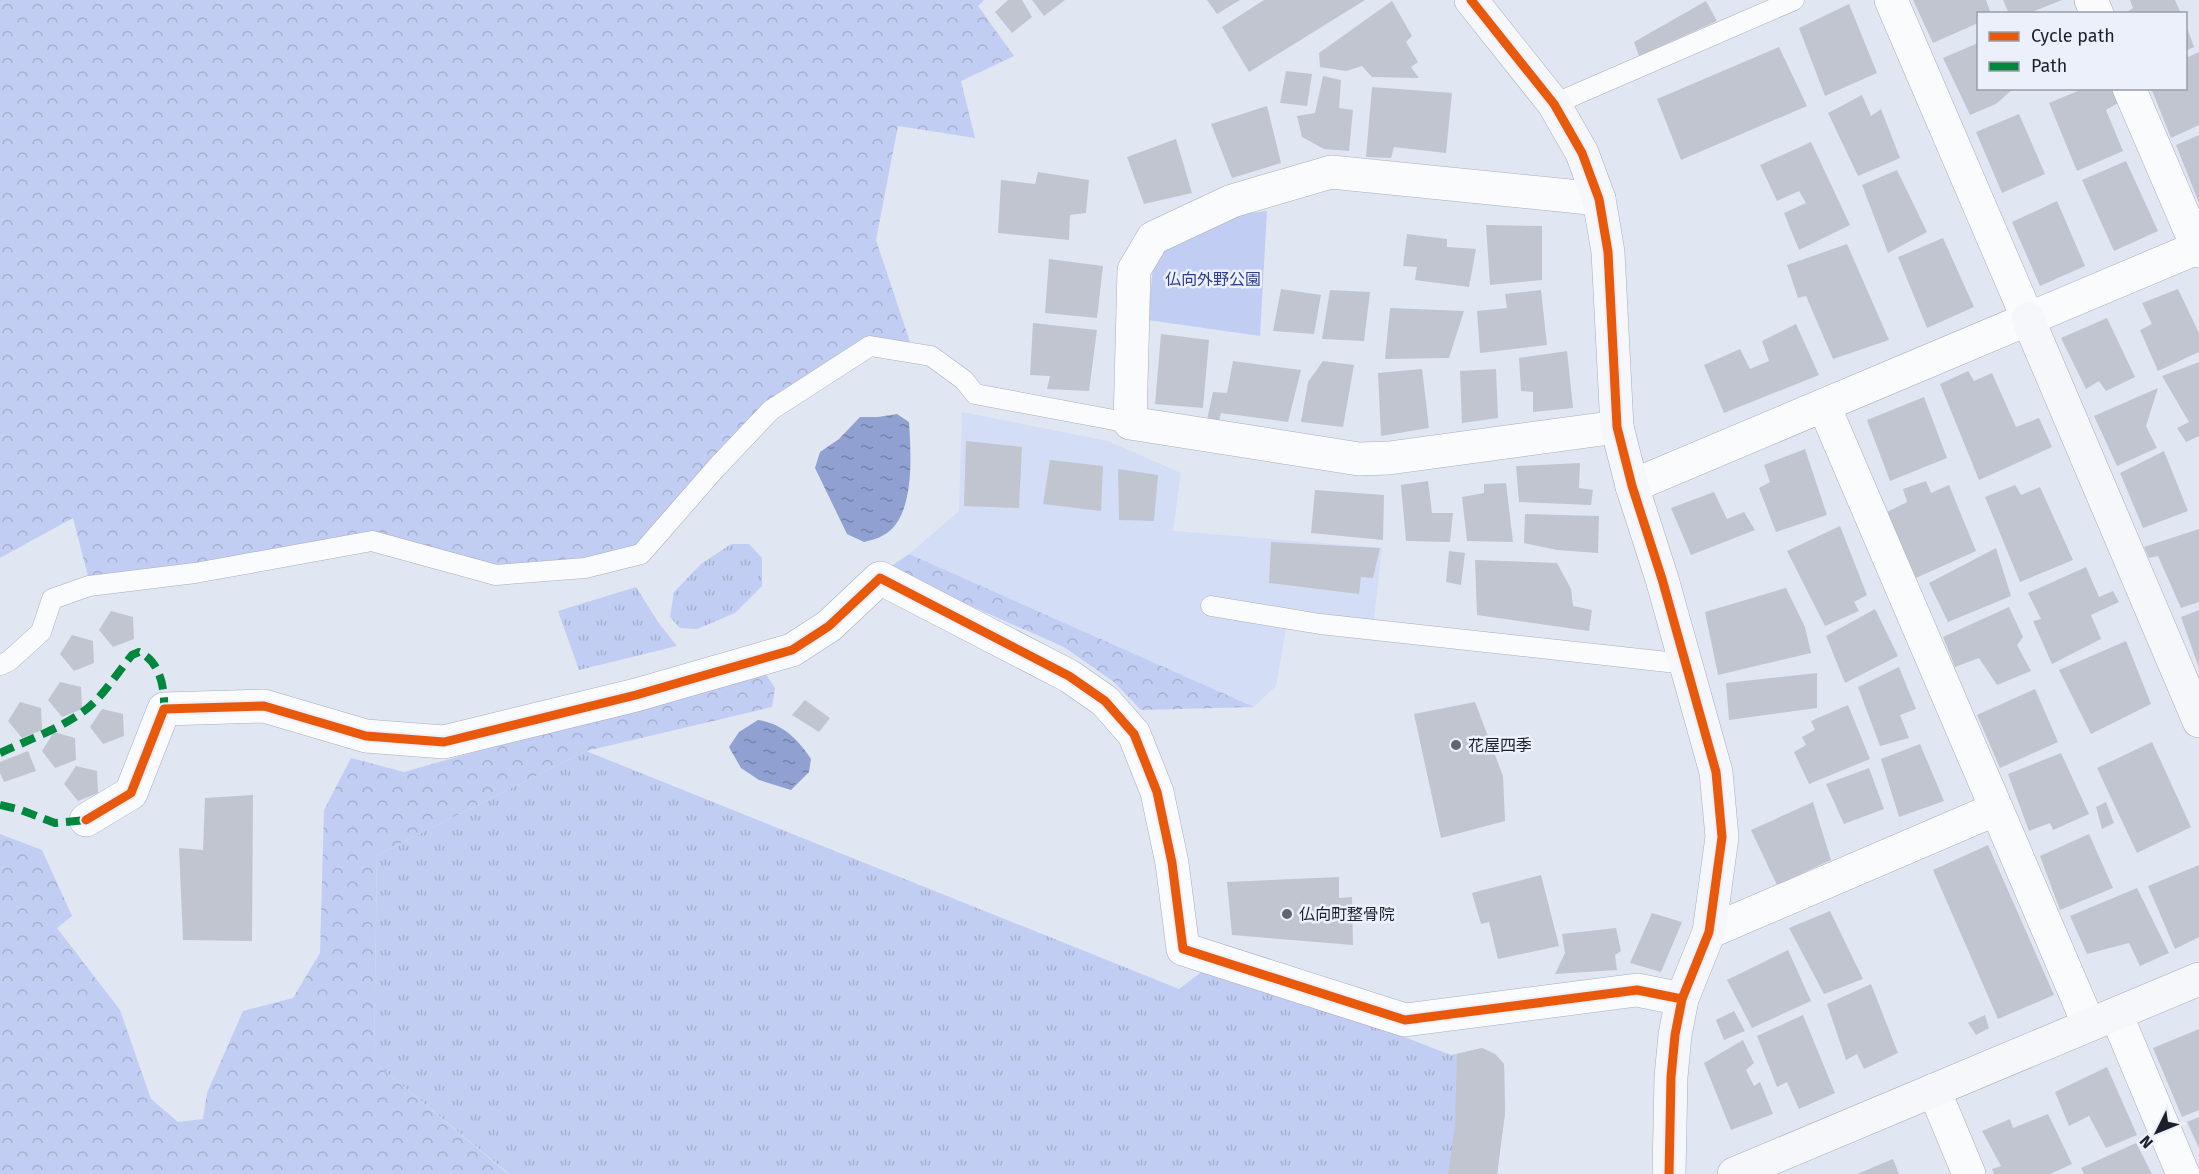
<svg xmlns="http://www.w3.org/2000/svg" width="2199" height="1174" font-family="'Fira Sans','Noto Sans JP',sans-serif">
  <defs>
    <pattern id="grass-tufts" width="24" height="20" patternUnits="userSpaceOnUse" patternTransform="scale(1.5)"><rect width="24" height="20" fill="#c1cdf2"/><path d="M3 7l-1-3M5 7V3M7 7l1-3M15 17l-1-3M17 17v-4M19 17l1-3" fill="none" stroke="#a5b0d0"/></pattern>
    <pattern id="forest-crowns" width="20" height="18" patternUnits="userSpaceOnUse" patternTransform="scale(1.5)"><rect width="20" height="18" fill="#c1cdf2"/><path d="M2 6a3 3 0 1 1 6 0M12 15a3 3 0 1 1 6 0" fill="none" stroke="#a5b0d0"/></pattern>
    <pattern id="water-ripples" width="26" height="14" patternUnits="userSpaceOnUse" patternTransform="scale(1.5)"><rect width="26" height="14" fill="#90a1d1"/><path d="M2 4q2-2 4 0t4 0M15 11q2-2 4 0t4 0" fill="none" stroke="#7583aa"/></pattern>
  </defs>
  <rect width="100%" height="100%" fill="#e1e6f3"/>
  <path fill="#d4ddf6" d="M962 412 1108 441 1181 473 1173 531 1382 548 1373 628 1289 612 1276 686 1254 707 909 554 959 511Z"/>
  <path fill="url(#grass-tufts)" d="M731 544H749L762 558V586L735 613 697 629 680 628 670 617 674 592 701 564Z
    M636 587 658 622 677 646 579 670 558 611Z
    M586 751 1179 989 1204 970 1360 1020 1451 1055 1482 1048 1495 1054 1504 1064 1505 1113 1497 1174H509L374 1062 377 855Z"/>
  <path fill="url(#forest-crowns)" d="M0 0H984L978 6 1014 56 961 81 975 138 898 126 876 240 911 345 868 340 768 407 638 550 497 573 372 538 89 580 73 518 0 558Z
    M909 554 1254 707 1141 710 1114 682 1064 647 887 569Z
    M763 670 775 688 772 707 586 751 377 855 374 1062 508 1174H0V834L42 850 72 916 57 928 120 1010 151 1099 178 1122 203 1119 207 1093 243 1011 293 998 320 953 324 810 351 758 404 772Z"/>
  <path fill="#c1cdf2" d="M1267 211 1260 336 1148 320 1153 267 1170 243 1237 215Z"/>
  <path fill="url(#water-ripples)" d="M897 414 909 422C911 453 916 520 882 536 877 539 870 540 864 542L847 534 815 468 820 452 839 439 860 417H878Z
    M758 720C782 723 799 740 811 759L809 772 791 790 759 780 741 768 729 747 739 732Z"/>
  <path fill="#c1c5d0" d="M1008 0H1022L1032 17 1012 33 995 12Z
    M1032 0H1065L1044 16Z
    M1207 0H1240L1217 14Z
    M1264 0H1365L1249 72 1222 27Z
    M1913 0H1986L1991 14H1978V23L1933 43Z
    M2003 0H2062L2027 14H2009Z
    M2130 0H2175L2181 14H2124L2133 8Z
    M1392 1 1412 36 1406 42 1418 62 1411 67 1419 78 1372 77 1362 66 1346 71 1320 67 1319 53Z
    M1706 1 1717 21 1639 56 1634 42Z
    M1849 4 1877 73 1825 96 1799 28Z
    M2186 25 2194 47 2186 51Z
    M1978 43V88H2014L1996 104 1970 115 1943 58Z
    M1779 47 1807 106 1681 160 1657 99Z
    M2199 52V125L2171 138 2151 88H2186V58Z
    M1286 71 1312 74 1307 106 1280 103Z
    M1323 76 1341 80 1339 108 1353 110 1349 151 1324 149 1302 137 1297 116 1315 113Z
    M1372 87 1452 93 1446 153 1394 147 1391 158 1366 157Z
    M2085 88H2113L2118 103 2106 110 2123 151 2077 171 2049 103Z
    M1862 95 1871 116 1881 109 1900 158 1858 176 1828 113Z
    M1267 106 1281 163 1232 178 1211 124Z
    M2019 114 2045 174 2002 193 1976 132Z
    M2199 135V203L2176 145Z
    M1176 139 1192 193 1144 204 1127 157Z
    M1811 142 1850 225 1799 250 1784 213 1806 203 1799 191 1777 201 1760 165Z
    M2126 161 2158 231 2114 251 2082 180Z
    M1897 170 1927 232 1888 253 1862 185Z
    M1038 172 1089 180 1086 213 1070 215 1069 240 998 233 1001 180 1035 184Z
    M2057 201 2085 266 2040 286 2012 222Z
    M1486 225 1542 226V280L1490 285Z
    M1407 234 1447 239V247L1476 249 1469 287 1415 280 1417 267 1403 266Z
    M1943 238 1974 307 1927 328 1898 257Z
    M1847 244 1889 340 1833 359 1806 296 1798 298 1787 265Z
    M1049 259 1103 266 1097 318 1045 313Z
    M1281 289 1321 295 1314 334 1273 331Z
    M2178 289 2199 333V352L2158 371 2140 330 2152 324 2142 303Z
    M1330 290 1370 292 1364 341 1322 339Z
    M1541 290 1547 345 1480 353 1477 311 1507 308 1505 294Z
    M1390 308 1464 311 1449 358 1385 359Z
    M2107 318 2135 377 2106 391 2099 381 2086 389 2061 338Z
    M1033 323 1097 330 1089 391 1047 389 1050 376 1030 375Z
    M1796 324 1819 375 1724 413 1704 365 1740 349 1750 369 1769 361 1762 341Z
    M1161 334 1209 340 1203 408 1155 404Z
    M1567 351 1573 408 1533 412V392L1521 391 1519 358Z
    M1233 361 1301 370 1288 422 1221 413 1219 421 1207 420 1213 392 1227 393Z
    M1323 361 1354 365 1343 427 1301 422 1308 382Z
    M2199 362V436L2186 442 2177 428 2189 422 2162 376Z
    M1422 369 1429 428 1381 436 1378 373Z
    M1496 369 1498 418 1462 423 1460 371Z
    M1968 371 1974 381 1992 373 2016 427 2039 418 2052 447 1979 480 1940 384Z
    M2158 388 2146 426 2157 448 2117 466 2094 416Z
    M1924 397 1947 458 1890 481 1867 420Z
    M966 441 1022 447 1019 508 964 506Z
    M1805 449 1827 515 1776 532 1759 488 1770 482 1764 465Z
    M2164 451 2188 511 2143 528 2120 473Z
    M1050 460 1103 466 1101 511 1043 504Z
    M1580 463 1579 488 1593 490 1591 505 1519 502 1516 466Z
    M1118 469 1158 475 1154 521 1119 520Z
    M1428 481 1432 513H1453L1450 542 1406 541 1401 485Z
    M1926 481 1931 493 1949 485 1976 551 1916 578 1887 512 1907 502 1903 489Z
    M1506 483 1513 542 1467 541 1462 497 1484 493V484Z
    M2015 485 2021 495 2040 487 2073 560 2020 582 1985 497Z
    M1315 490 1384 495 1383 540 1311 533Z
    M1714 492 1727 519 1744 512 1755 530 1691 555 1671 508Z
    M1525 514 1599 516 1598 553 1557 550 1524 543Z
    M1840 526 1867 595 1854 602 1859 611 1825 626 1787 551Z
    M2199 529V602L2181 608 2158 556 2149 558 2144 547Z
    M1271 542 1380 548 1373 578 1361 577 1359 594 1269 583Z
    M1996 548 2011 596 1948 622 1929 583Z
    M1449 551 1465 553 1461 585 1446 582Z
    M1475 560 1557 563 1571 589 1573 606 1592 610 1589 631 1477 615Z
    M2086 567 2099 597 2113 591 2119 602 2091 615 2101 639 2052 664 2033 621 2041 619 2028 593Z
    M1786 588 1805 627 1811 653 1718 675 1705 612Z
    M2009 607 2023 637 2017 645 2031 671 1997 685 1979 658 1955 667 1943 637Z
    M1875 609 1898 656 1845 683 1826 636Z
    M2199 610V668L2181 617Z
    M111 611 133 617 134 639 113 647 99 630Z
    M72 635 93 641 94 663 74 671 60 654Z
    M2126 641 2151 704 2091 734 2059 670Z
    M1899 667 1916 709 1900 715 1909 738 1880 746 1858 687Z
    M1817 673V708L1729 720 1726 683Z
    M60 682 81 687 82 709 62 717 48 700Z
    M2035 689 2058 742 2000 768 1977 715Z
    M805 700 830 718 819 732 792 715Z
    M20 702 41 708 42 730 22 738 8 721Z
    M1475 702 1503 776 1505 821 1441 838 1414 714Z
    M1848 705 1870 759 1809 784 1794 752 1806 745 1802 737 1815 730 1811 721Z
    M102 709 123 714 124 736 103 744 90 727Z
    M54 732 75 738 76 760 55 768 42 751Z
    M2152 742 2191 827 2137 853 2097 768Z
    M1920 744 1944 801 1899 817 1881 759Z
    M28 751 36 771 4 782 0 773V762Z
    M2061 753 2089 814 2053 830 2050 823 2029 831 2008 774Z
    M76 766 97 771 98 793 78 801 64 784Z
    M1869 768 1884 809 1844 824 1826 784Z
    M253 795 252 941 183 940 179 848 203 850 205 798Z
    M1813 802 1831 860 1777 885 1751 830Z
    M2106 802 2114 823 2102 829 2096 807Z
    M2089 834 2113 888 2060 910 2040 856Z
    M1988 845 2054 995 1998 1019 1933 870Z
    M2199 865V937L2175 949 2148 886Z
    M1541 875 1559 946 1498 959 1489 922 1481 924 1472 893Z
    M1339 877V898L1352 897 1353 945 1232 935 1227 882Z
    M2137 888 2169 953 2140 966 2129 943 2087 954 2070 916Z
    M1830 911 1863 979 1824 994 1789 928Z
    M1652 913 1682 922 1661 972 1630 963Z
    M1616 928 1621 951 1615 955 1617 970 1555 974 1565 953 1562 934Z
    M1788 950 1811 1001 1752 1028 1727 980Z
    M1871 984 1898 1053 1864 1069 1857 1054 1846 1060 1827 1004Z
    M1734 1011 1745 1031 1724 1040 1716 1020Z
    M1803 1015 1835 1093 1799 1109 1787 1082 1777 1087 1757 1036Z
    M1985 1015 1989 1028 1976 1035 1968 1023Z
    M2199 1029V1110L2182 1117 2153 1048Z
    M1743 1040 1754 1063 1746 1070 1754 1086 1760 1082 1773 1114 1731 1130 1704 1063Z
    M1482 1048 1495 1054 1504 1064 1505 1113 1497 1174H1448L1455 1126 1457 1054Z
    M2107 1067 2137 1135 2106 1148 2089 1116 2069 1126 2055 1092Z
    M2048 1114 2072 1164 2050 1174H1994L1992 1169 2001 1166 1982 1131 2010 1119 2013 1128Z
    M2199 1117V1148L2187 1122Z
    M2136 1143 2152 1174H2084L2081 1168Z
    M1893 1159 1899 1174H1857Z"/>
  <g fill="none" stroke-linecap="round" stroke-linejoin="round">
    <g stroke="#a8adb8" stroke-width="21">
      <path id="lane" d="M1554 104 1794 0
        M1211 606 1320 624 1686 664
        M0 665 9 661 41 632 52 599 89 586 195 573 372 541 496 575 585 568 641 554 716 468 771 410 870 346 931 356 964 380 975 394 1130 423"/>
    </g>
    <g stroke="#a8adb8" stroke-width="34">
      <path id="street" d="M1891 0 2028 319
        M2091 0 2097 14
        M2129 88 2199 251
        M1599 199 1331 172 1232 201 1153 238 1134 270 1130 423 1359 459 1389 458 1617 427
        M1824 406 2089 1025
        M1632 486 2199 247
        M86 820 131 793 164 709 264 706 366 736 444 742 636 695 792 650 829 626 880 578 1069 676 1105 701 1134 734 1157 792 1172 863 1183 949 1405 1020 1637 990 1682 999
        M1709 932 1996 809
        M2116 1014 2183 1174
        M1934 1090 1969 1174"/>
    </g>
    <g stroke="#a8adb8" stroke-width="34">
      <path id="secondary" d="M1471 0 1554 104 1582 153 1599 199 1608 252 1617 427 1632 486 1662 579 1716 772 1722 837 1709 932 1682 999 1675 1035 1671 1077 1669 1174
        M2028 319 2199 721
        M1734 1174 2199 979"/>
    </g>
    <use href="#lane" stroke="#fafbfd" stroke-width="20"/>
    <use href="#street" stroke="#fafbfd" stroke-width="33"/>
    <use href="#secondary" stroke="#f5f7fa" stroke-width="33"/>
    <path stroke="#00873e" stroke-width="8" stroke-dasharray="15 8" stroke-linecap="butt" d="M0 753C28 740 59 729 84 711 103 697 117 673 132 655L139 652C160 661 165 688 164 709
      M0 805 21 810 55 823 86 820"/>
    <g stroke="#ebf0fb" stroke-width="13">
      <path id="cycleway" d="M1471 0 1554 104 1582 153 1599 199 1608 252 1617 427 1632 486 1662 579 1716 772 1722 837 1709 932 1682 999 1675 1035 1671 1077 1669 1174
        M86 820 131 793 164 709 264 706 366 736 444 742 636 695 792 650 829 626 880 578 1069 676 1105 701 1134 734 1157 792 1172 863 1183 949 1405 1020 1637 990 1682 999"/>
    </g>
    <use href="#cycleway" stroke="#e8590c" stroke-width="9"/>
  </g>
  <g fill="#616570" stroke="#ebf0fb" stroke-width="2">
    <circle cx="1456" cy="745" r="6"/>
    <circle cx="1287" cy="914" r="6"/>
  </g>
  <g text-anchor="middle" stroke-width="5" stroke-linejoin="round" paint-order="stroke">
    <g font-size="16" fill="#2c3d8a" stroke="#ebf0fb">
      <text x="1213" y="285">仏向外野公園</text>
    </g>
    <g font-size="16" fill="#1c202a" stroke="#ebf0fb" text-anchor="start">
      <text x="1468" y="751">花屋四季</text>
      <text x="1299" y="920">仏向町整骨院</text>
    </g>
  </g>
  <rect x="1977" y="12" width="210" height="78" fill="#ebf0fb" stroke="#989da7" stroke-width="1.5"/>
  <rect x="1989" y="32" width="30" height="9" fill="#e8590c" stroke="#989da7" stroke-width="1.5"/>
  <text x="2031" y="42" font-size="18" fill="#1c202a">Cycle path</text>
  <rect x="1989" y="62" width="30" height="9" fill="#00873e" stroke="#989da7" stroke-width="1.5"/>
  <text x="2031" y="72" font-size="18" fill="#1c202a">Path</text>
  <g transform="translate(2157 1132) rotate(227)" stroke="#ebf0fb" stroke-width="4.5" paint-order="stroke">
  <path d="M0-4.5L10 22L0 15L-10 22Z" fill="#1c202a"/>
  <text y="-9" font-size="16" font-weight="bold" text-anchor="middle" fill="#1c202a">N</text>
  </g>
</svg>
